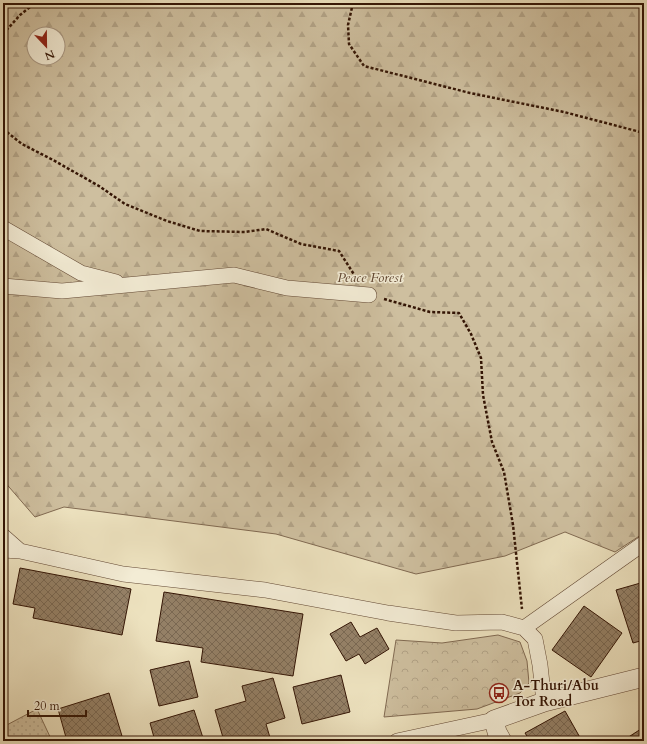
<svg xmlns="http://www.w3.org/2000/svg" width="647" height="744" font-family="Cardo,serif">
  <defs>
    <pattern id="grass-dots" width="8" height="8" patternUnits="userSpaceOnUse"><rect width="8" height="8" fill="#cebf9f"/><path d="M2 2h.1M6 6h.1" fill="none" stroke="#b2a387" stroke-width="1.8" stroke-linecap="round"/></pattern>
    <pattern id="forest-firs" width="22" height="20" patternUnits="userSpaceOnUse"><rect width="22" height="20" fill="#cebf9f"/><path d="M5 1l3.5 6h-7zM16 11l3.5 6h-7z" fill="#b2a387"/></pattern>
    <pattern id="park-crowns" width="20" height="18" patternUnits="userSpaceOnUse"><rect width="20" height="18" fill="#cebf9f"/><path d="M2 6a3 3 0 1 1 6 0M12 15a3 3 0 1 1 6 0" fill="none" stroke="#b2a387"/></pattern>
    <pattern id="building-cross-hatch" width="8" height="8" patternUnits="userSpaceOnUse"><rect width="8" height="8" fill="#948066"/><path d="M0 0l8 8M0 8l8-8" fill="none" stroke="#7a6852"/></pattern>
  </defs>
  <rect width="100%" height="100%" fill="#ede2bf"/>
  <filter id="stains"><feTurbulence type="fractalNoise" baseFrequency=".005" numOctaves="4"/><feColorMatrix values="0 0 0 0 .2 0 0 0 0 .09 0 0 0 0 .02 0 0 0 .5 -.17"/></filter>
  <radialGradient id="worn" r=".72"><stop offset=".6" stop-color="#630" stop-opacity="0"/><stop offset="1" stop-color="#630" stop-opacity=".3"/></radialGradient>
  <path fill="url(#grass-dots)" stroke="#816a52" d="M37 709 52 741H3V727Z"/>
  <path fill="url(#forest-firs)" stroke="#816a52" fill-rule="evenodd" d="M3 3H644V533L615 552 565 532 505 556 416 574 276 534 64 507 35 517 3 480ZM34 34H58V58H34Z"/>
  <path fill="url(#park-crowns)" stroke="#816a52" d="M498 635 520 642 527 661 529 683 520 693 477 709 384 717 396 640 442 643Z"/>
  <path fill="url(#building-cross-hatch)" stroke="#341505" d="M20 568 131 589 122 635 33 618 35 608 13 604Z
    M644 582V640L633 643 616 590Z
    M164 592 303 614 293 676 201 662 203 648 156 641Z
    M584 606 622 633 591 677 552 650Z
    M351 622 360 637 377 628 389 649 365 664 359 654 346 661 330 634Z
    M189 661 198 697 159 706 150 670Z
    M341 675 350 712 302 724 293 687Z
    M273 678 285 718 266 724 271 741H224L215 710 246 701 242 686Z
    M109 693 122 736 107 741H67L58 709Z
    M194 710 204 741H155L150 723Z
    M565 711 582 741H530L525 733Z
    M644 727V741H629L627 738Z"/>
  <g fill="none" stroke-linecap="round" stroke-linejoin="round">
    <g stroke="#624834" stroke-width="16">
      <path id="minor" d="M3 228 81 273 116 282
        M3 286 62 291 234 275 287 288 369 295
        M3 536 20 551
        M3 550 20 551 123 574 265 590 388 613 456 623 502 622 524 628 535 639 540 665 544 702
        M524 628 644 543
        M397 741 494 720"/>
    </g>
    <g stroke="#624834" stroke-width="20">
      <path id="tertiary" d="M502 741 497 732 494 720 544 702 644 677"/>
    </g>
    <path stroke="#341505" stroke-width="2.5" stroke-dasharray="3 2" stroke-linecap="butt" d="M353 3 348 25 349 44 364 66 470 93 564 112 644 133
      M3 34 20 15 35 3
      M3 129 22 144 53 160 99 186 125 204 167 221 200 231 245 232 266 229 301 244 339 251 355 276
      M384 299 430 312 459 313 471 334 481 358 483 395 492 442 504 472 513 525 522 609"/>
    <use href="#minor" stroke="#f3ecd5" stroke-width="15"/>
    <use href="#tertiary" stroke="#f3ecd5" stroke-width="19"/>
  </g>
  <defs>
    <g id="bus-ring" transform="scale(1)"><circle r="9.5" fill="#f3ecd5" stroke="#8f2418" stroke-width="1.5"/><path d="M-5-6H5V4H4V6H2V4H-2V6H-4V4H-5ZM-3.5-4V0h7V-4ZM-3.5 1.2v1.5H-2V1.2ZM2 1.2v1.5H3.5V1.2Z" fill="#8f2418"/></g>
  </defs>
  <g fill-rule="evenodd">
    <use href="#bus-ring" x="499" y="693"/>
  </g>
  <g text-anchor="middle" stroke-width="3" stroke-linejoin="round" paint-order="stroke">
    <g font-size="14" font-style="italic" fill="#624833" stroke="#f3ecd5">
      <text x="370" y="282">Peace Forest</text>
    </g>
    <g font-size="14" font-weight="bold" fill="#341505" stroke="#f3ecd5" text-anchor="start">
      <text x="513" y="690">A-Thuri/Abu<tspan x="513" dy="16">Tor Road</tspan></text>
    </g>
  </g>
  <rect width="647" height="744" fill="none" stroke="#ede2bf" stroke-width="16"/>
  <rect x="4" y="4" width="639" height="736" fill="none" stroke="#341505" stroke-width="2"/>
  <rect x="8" y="8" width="631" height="728" fill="none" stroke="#341505"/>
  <g transform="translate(46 46) rotate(158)"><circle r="19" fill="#f3ecd5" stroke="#a79682"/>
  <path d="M0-3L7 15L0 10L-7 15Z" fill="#8f2418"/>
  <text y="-6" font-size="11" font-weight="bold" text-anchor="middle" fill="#341505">N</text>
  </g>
  <path d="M28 710v6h58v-6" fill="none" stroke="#341505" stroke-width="2"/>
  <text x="34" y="710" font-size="12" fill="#341505" stroke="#f3ecd5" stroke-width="3" paint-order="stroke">20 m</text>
  <rect width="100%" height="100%" filter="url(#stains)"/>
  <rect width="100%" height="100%" fill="url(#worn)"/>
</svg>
